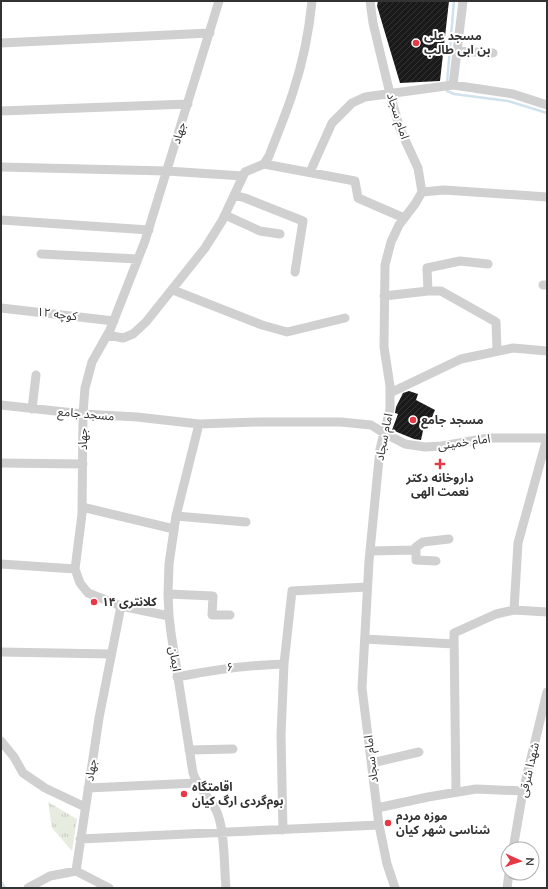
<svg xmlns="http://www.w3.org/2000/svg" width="548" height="889" font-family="Mulish,'Noto Sans Arabic',sans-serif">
  <defs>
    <pattern id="grass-tufts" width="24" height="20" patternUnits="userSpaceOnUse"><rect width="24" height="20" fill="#e6ecdf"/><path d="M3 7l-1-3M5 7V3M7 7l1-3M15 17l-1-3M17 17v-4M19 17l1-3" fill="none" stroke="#c6cbc0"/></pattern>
    <pattern id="building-hatch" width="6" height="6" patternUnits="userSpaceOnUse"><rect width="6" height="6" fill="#1a1a1a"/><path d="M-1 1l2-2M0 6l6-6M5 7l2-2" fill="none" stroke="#333"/></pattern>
  </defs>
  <rect width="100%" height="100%" fill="#fff"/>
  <path fill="url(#grass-tufts)" d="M48 802 77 819 72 851 52 828Z"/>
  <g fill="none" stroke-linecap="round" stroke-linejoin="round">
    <path stroke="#cfe2ee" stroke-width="2.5" d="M447 83 454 1
      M447 88V91L454 94 508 101 547 113
      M1 882 5 888"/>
  </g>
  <path fill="url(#building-hatch)" d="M378 1H449L440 81 400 83 377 6Z
    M409 391 418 394 416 400 435 410 428 427 424 426 421 440 414 439 392 430 398 414 395 413 396 407 403 393Z"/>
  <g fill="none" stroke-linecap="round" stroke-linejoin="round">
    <path stroke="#d0d0d0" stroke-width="9" d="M370 1 373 23 391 98 400 129 418 168 422 192 415 204 399 225 391 242 385 265 384 347 390 386V409L380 449 369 561 362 688 379 825 387 864 395 888
      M1 43 210 33
      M457 51 493 53
      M453 85 463 1
      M1 111 188 104
      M264 164 355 181 358 198 404 218
      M1 167 167 171 243 176
      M310 172 332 123 352 103 365 97 453 85 513 94 547 105
      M422 192 444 190 547 197
      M234 195 245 198 303 221 295 272
      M225 215 260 231 280 234
      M1 220 149 230
      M41 254 138 259
      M543 285H547
      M173 290 262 325 287 332 345 318
      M428 291 427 268 460 261 488 264
      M384 296 428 291H441L496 322 497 350
      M1 308 114 321
      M107 335 123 338 133 334 146 322 205 248 222 221 245 172 264 164 269 156C277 135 286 114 293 92 303 62 309 32 312 1
      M390 393 461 359 513 348 547 351
      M1 405 83 414 137 417 199 424 259 422H341L371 425 384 433 405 444 425 447 442 446 488 438H547
      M32 409 36 375
      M199 424 176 516 169 564 168 594 169 616 171 633 193 773C198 788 209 797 216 810 225 828 224 867 226 888
      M1 463 83 464
      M82 507 174 529
      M176 516 246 522
      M370 551 416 550
      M436 561 416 560V547L423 542 449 539
      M1 564 75 569
      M168 594 213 596 212 615H230
      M121 606 169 616
      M514 610 518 543 547 438
      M365 639 454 644
      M1 652 111 654
      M177 677C213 670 248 665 284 664
      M1 741 14 757 23 773 45 788 85 807
      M189 750 233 749
      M372 763 419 752
      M88 788 196 783
      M456 792 454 633 496 614 514 610 547 612
      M377 808 428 797 476 789 523 791
      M283 830 281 735 284 664 292 591 367 587
      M80 839 379 825
      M513 849 523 791 547 692
      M76 871 99 718 121 606 88 593 80 583 75 569 82 514 83 414 85 388 92 362 110 330 145 241 219 1
      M28 888 50 876 76 871 109 888
      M507 888 509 873"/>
  </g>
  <g fill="#e63946" stroke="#fff" stroke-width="1.5">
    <circle cx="416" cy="43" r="4"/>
    <circle cx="413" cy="420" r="4"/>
    <path d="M438 458h4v4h4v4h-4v4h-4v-4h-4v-4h4z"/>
    <circle cx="94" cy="602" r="4"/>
    <circle cx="184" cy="794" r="4"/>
    <circle cx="388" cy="823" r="4"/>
  </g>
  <g text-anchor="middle" stroke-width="4" stroke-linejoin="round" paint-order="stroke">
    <g font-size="12" font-weight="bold" fill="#333" stroke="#fff" text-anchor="start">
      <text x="424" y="40">مسجد علی<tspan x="424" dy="14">بن ابی طالب</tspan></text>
      <text x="421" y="424">مسجد جامع</text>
      <text x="440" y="482" text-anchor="middle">داروخانه دکتر<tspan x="440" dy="14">نعمت الهی</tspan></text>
      <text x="102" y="606">کلانتری ۱۴</text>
      <text x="192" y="791">اقامتگاه<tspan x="192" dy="14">بوم‌گردی ارگ کیان</tspan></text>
      <text x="396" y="820">موزه مردم<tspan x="396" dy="14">شناسی شهر کیان</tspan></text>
    </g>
    <g font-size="12" fill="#333" stroke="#fff">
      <text transform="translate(398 116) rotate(72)" y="4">امام سجاد</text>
      <text transform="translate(179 133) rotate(-73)" y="4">جهاد</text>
      <text transform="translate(57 314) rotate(7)" y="4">کوچه ۱۲</text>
      <text transform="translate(86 414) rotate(5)" y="4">مسجد جامع</text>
      <text transform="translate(384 437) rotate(-79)" y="4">امام سجاد</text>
      <text transform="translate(83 439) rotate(-90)" y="4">جهاد</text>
      <text transform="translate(464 442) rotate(-8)" y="4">امام خمینی</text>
      <text transform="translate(175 659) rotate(81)" y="4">ایمان</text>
      <text transform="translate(230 667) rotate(-7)" y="4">۶</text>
      <text transform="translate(371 759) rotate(-97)" y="4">امام سجاد</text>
      <text transform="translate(91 770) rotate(-81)" y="4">جهاد</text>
      <text transform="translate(529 770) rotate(-77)" y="4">شهدا شرقی</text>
    </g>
  </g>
  <rect width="548" height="889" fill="none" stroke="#333333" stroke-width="4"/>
  <g transform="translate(520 861) rotate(93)"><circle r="19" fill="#ffffff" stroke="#adadad"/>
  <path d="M0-3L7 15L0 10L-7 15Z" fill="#e63946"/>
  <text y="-6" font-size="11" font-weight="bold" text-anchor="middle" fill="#333333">N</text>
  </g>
</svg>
